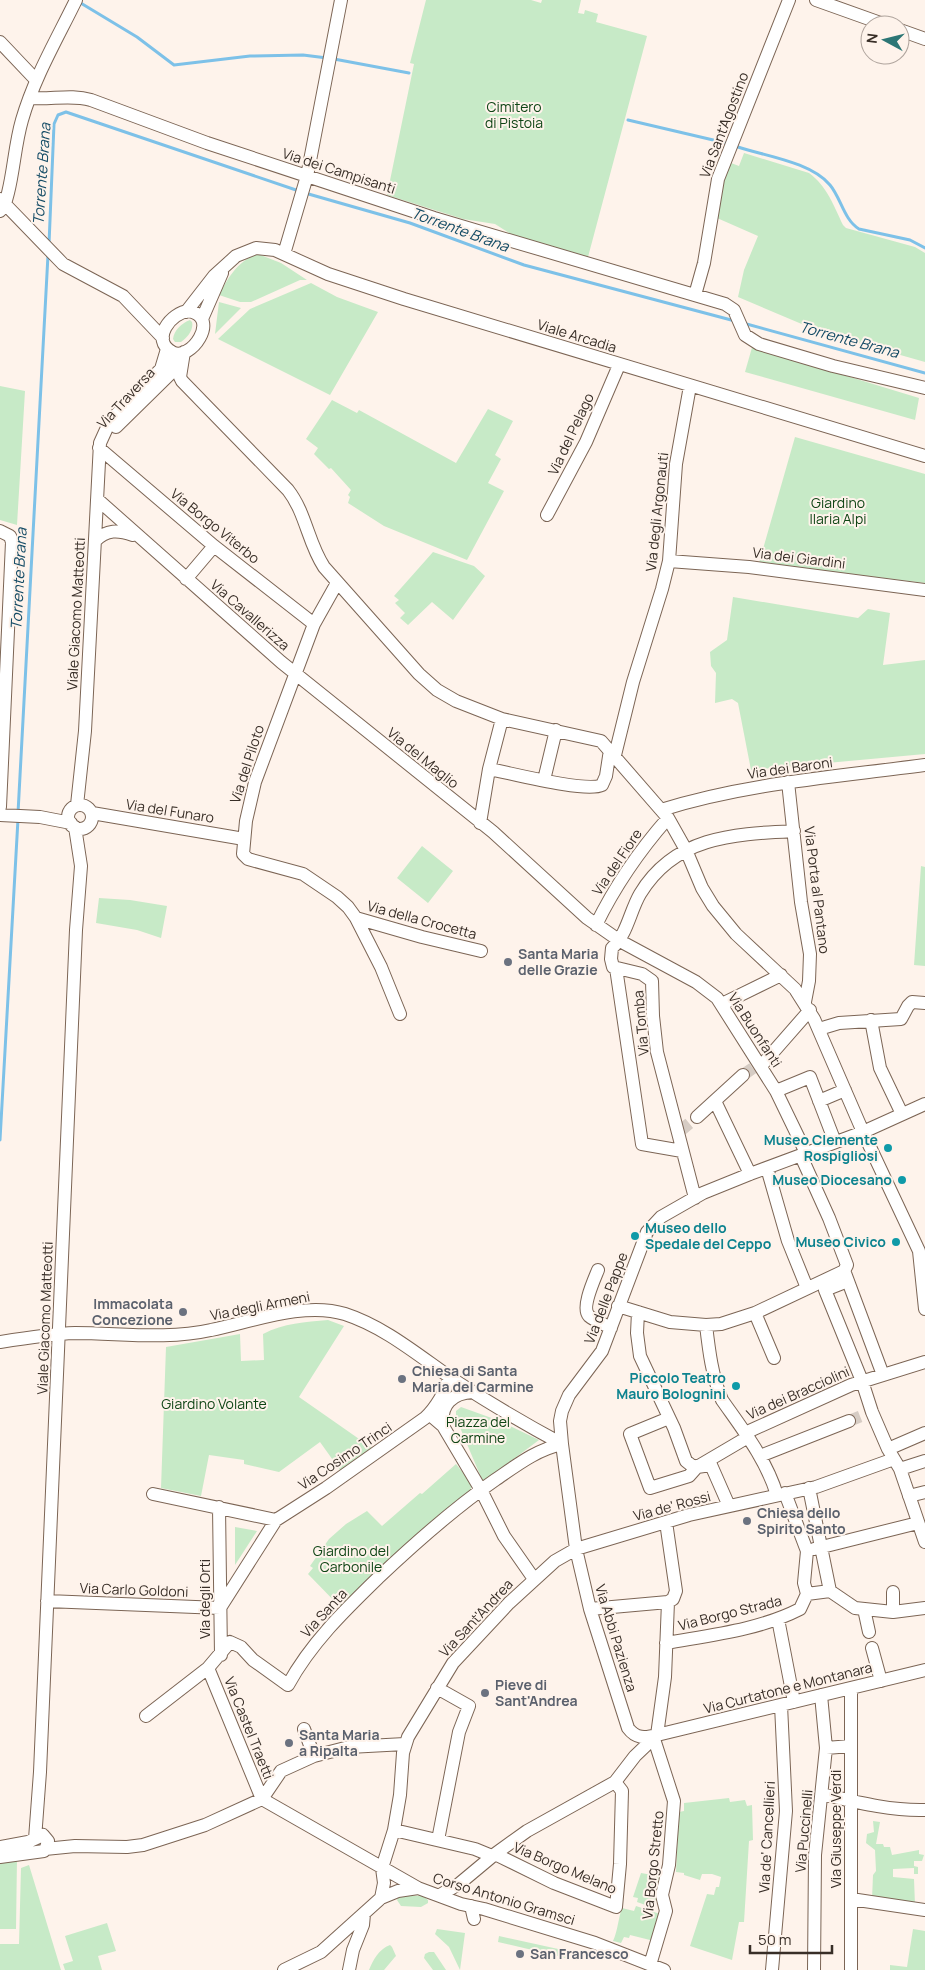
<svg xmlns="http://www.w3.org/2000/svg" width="925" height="1970" font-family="Manrope,sans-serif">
  <rect width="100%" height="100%" fill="#fef3eb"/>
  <path fill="#c7eac7" d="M426 0H531L541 3 542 0H581L578 13 584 14 585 10 598 14 596 22 647 36 588 257 517 238 495 224 463 219 387 195 414 64 410 63Z
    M744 153 809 173C827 186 834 206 843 225L846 228 915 247 925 253V362L823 333 738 297 744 270 758 236 717 218 724 175 729 164 731 163 739 166Z
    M258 254 281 263 307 280H300L251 302H240L219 295C228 278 238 260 258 254Z
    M311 283 337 297 378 312 330 395 218 339 250 309Z
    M219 302 241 308 215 334Z
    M190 320 192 322C194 330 187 338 181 342H175L173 339C174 330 182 323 190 320Z
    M753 344 778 355 919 398 915 420 745 372Z
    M0 386 25 391 17 525 0 520Z
    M332 400 357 413 359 410 456 463 488 409 513 421 495 455 501 459 488 483 504 491 467 560 384 526 348 503 350 497 348 495 351 490 331 468 329 469 314 454 318 448 306 439Z
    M795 437 925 474V583L759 563Z
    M433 552 474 566 485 576 453 620 432 602 408 625 400 618 405 613 395 603 399 600 394 596Z
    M733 597 858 618 868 609 890 613 883 665 925 660V754L751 770 738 703 732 699 715 703 716 673 711 666 710 652 727 640Z
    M422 846 453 871 428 903 397 878Z
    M921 866 925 867V966L914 965Z
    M99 898 130 900 167 906 161 938 137 930 96 923Z
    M328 1320 344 1326 299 1397 372 1448 340 1470 320 1442 279 1472 244 1464V1460L209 1455 201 1496 161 1488 166 1347 240 1334 241 1361 264 1360 263 1334C284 1323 305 1322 328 1320Z
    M461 1407 500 1421 539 1440 483 1482 456 1418V1411Z
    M456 1464 472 1484 470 1492 342 1609 308 1574 313 1568 310 1566 329 1539 346 1524 367 1511 382 1526 420 1493 422 1494Z
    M235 1527 257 1531 235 1565Z
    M729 1798 730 1802 745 1800 747 1806 752 1805 753 1840 749 1841 744 1922H739L732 1960 690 1946 707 1894 714 1895 716 1887H719L721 1877 712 1874H702L700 1880 684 1875V1873L676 1872 679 1812 684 1811V1803Z
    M873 1821 880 1822 876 1844H883L884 1847H890L892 1855 919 1850V1854L924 1855 922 1861H914V1866L918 1867V1874H914V1868L893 1869V1877L914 1879 915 1905 872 1899 873 1875 876 1871 875 1850 866 1843 867 1834 874 1832Z
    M17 1858 16 1929H0V1860Z
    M29 1865 61 1970H0V1944H19L21 1868Z
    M641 1873 664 1877 654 1908 637 1902 638 1898 633 1897Z
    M404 1895 423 1896 428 1900V1903L421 1907 401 1906 397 1900 399 1896Z
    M636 1906 663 1915 654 1941 630 1935 629 1938 624 1937 621 1943 613 1941C618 1930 618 1919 622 1908L634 1911Z
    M107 1923 116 1951 98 1956 102 1970H65L63 1964 73 1961 65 1936Z
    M437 1929 465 1933 460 1970 449 1947 435 1934Z
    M913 1929 925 1931V1970H890V1965L907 1967Z
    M499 1936 581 1954 579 1961 498 1942Z
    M390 1945 392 1947 396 1956 395 1957 384 1970H369C373 1960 379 1949 390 1945Z
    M429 1952H434L446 1970H433L424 1958 425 1954Z"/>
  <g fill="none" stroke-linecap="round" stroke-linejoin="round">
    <path stroke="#7dc1e8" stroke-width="3" d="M79 2 137 37 174 65 250 56 303 55 327 58
      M334 59 409 73
      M628 120 726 143
      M738 147C765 156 811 162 830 185 841 198 844 220 859 229L910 240 925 248
      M305 193 410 223 524 265 735 321
      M49 244 54 124 58 115 66 112 299 191
      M743 323 925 373
      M18 813 48 255
      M0 1140 18 819"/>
    <path stroke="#d6ccc4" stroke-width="12" stroke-dasharray="12 6" stroke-linecap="butt" d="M743 1075 756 1066
      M680 1131 697 1117
      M849 1421 869 1413"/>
    <g stroke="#7c6555" stroke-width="14">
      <path id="minor" d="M816 0 886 25
        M900 30 925 39
        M0 42 36 80
        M30 98C51 100 71 94 91 100L207 143 434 218 725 304 734 310 745 335 759 344 833 366 925 388
        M0 199 63 264 123 296 163 338
        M0 211 5 204 8 193C14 169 15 144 22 120 34 78 57 39 76 0
        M284 254 307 176 341 0
        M695 295 704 263 718 179 789 0
        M189 311C222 317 190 363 172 352 150 340 171 312 189 311Z
        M186 312 214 276 236 256 256 248 275 250 328 274 404 299 925 456
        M202 319 222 273
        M184 352 180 377 182 381 288 490C306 513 308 543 324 567L419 674 437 690 456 701 502 719 601 741 668 818 686 850 702 888 713 906 736 934 795 989 814 1019 863 1132 919 1251 925 1309
        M116 427 170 374 178 356
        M99 448 214 546 314 624
        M97 499 281 662 493 832 587 918 620 941 696 982 717 998 776 1091 806 1153
        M547 515 586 442 619 365
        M0 531 10 536 12 542 0 807
        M95 541C107 529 118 530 133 535
        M669 561 749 567 925 590
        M186 579 214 546
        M337 583 314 624 255 782 246 821 243 854 248 859 303 874 337 897 348 907 356 918 381 967 400 1014
        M615 755 633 682 662 589 669 561 676 464 690 386
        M489 769C511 773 586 793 602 785L606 776 610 750
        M544 780 556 730
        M788 782 801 902 810 954 809 981 805 1002
        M77 805 85 731 100 443 110 421 161 369 167 349
        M68 817a12 12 0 1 1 24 0a12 12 0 1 1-24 0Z
        M661 810C747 783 836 777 925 765
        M92 813 244 839
        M0 815 40 817 71 823
        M480 823 489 769 502 719
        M356 918 422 937 481 951
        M596 925C615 886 639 851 668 818
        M616 968 642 1144 682 1151
        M722 1004 781 975
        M871 1020 880 1068 902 1114
        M819 1029 839 1023 901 1019 908 1006 912 1002 925 1003
        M761 1066 810 1010
        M776 1091 810 1077 835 1142
        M715 1101 750 1174
        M819 1101 845 1090
        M925 1104 863 1132 750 1174 703 1193 661 1217 647 1232 602 1351 569 1395 562 1411 560 1421 562 1444 576 1549 590 1609 628 1728C636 1739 645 1738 657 1735L925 1670
        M697 1117 743 1075
        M801 1156 829 1218 847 1265 844 1271
        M767 1168 788 1241 807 1288
        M695 1198 657 1052 653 1016 652 981 642 974 613 967 611 959 612 948C627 935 630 911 640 894 675 836 734 834 794 831
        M598 1270C594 1280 581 1308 589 1316 595 1321 604 1324 611 1328
        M845 1273 883 1375
        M848 1281 825 1290 862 1381 872 1412 888 1449 900 1469 925 1542
        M618 1306 670 1322 706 1325 721 1324 755 1313 844 1271
        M638 1312 637 1333 640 1356 674 1428 686 1461 691 1465 697 1467 711 1465 729 1506
        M755 1313 774 1358
        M706 1325C709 1351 712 1376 722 1400 743 1430 766 1459 777 1495
        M0 1342C25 1338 50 1334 75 1333 120 1333 167 1340 211 1330 251 1322 304 1301 345 1314 385 1327 419 1356 454 1380 489 1403 525 1424 562 1444
        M429 1414 443 1426 481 1490 504 1536 534 1579
        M669 1418 630 1434 650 1488 689 1476 697 1467 748 1437
        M443 1426C440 1405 452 1393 473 1392
        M745 1433 851 1385 925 1362
        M888 1449 925 1433
        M760 1456 849 1421
        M900 1469 925 1461
        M153 1494 276 1520 326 1488 425 1418C435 1409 447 1390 449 1376
        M909 1496 925 1492
        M219 1507 221 1655
        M814 1549 918 1523
        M830 1591 855 1608 893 1612 925 1608
        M893 1592V1612
        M807 1594 830 1591 809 1488
        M47 1601 220 1608
        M220 1608 276 1520
        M590 1609 668 1602 673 1599 676 1591 666 1522
        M864 1609 869 1632
        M778 1619 794 1702
        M666 1643C711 1635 759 1630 800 1609L807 1594 804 1583 807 1551 785 1493
        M872 1648 881 1681
        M208 1668 262 1799
        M437 1688 469 1706 459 1732 438 1840
        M146 1716 208 1668 230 1642 241 1647 253 1660 288 1685C311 1643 344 1611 378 1578 415 1543 453 1509 495 1480 517 1465 536 1450 562 1444
        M304 1729 314 1756
        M657 1735 665 1677 668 1602
        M826 1748 851 1746
        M822 1794C856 1802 890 1811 925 1810
        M262 1799 418 1888 461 1904 484 1909 595 1943 664 1970
        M262 1799 281 1771 314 1756 349 1747 405 1744
        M394 1830 475 1849 492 1856
        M35 1839 40 1772 76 930 81 866 75 827
        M0 1847 28 1842 43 1835 48 1841 46 1848 44 1851 0 1857
        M45 1849 75 1846 127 1847 143 1845 205 1825 262 1799
        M495 1854 554 1883 616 1907 620 1864 622 1791 615 1782
        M382 1868 394 1830 400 1795 403 1753 408 1737 453 1663 509 1603 555 1561 576 1549 689 1515 816 1487 894 1459
        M440 1895 459 1884 495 1854 527 1831 615 1782 635 1756 657 1735
        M381 1898 384 1883 382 1868
        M851 1899 925 1910
        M471 1906 474 1919
        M650 1965 666 1911 662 1895 669 1865 674 1801 654 1739
        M284 1970 321 1952 381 1898 398 1891 418 1888
        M349 1970 353 1950 363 1925 364 1914
        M772 1970 786 1811 781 1705
        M814 1970 815 1855 826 1748 821 1695
        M851 1970V1688"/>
    </g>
    <use href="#minor" stroke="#fff" stroke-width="12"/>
  </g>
  <g fill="#6b7280" stroke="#fef3eb" stroke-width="2">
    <circle cx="508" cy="962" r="5"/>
    <circle cx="183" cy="1312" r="5"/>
    <circle cx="402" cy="1379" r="5"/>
    <circle cx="747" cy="1521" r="5"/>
    <circle cx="485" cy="1693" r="5"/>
    <circle cx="289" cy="1743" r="5"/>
    <circle cx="520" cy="1954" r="5"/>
  </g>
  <g fill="#0f9aa8" stroke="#fef3eb" stroke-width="2">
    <circle cx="888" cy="1148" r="5"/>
    <circle cx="902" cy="1180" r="5"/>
    <circle cx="635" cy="1236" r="5"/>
    <circle cx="896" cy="1242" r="5"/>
    <circle cx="736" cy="1386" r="5"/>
  </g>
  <g text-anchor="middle" stroke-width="4" stroke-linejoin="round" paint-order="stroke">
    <g font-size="14" fill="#0f4515" stroke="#fef3eb">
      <text x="514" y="112">Cimitero<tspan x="514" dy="16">di Pistoia</tspan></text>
      <text x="838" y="508">Giardino<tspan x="838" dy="16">Ilaria Alpi</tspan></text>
      <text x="214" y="1409">Giardino Volante</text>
      <text x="478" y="1427">Piazza del<tspan x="478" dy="16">Carmine</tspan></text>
      <text x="351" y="1556">Giardino del<tspan x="351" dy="16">Carbonile</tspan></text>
    </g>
    <g font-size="14" fill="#382e27" stroke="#fef3eb">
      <text transform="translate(724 125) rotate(-69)" y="5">Via Sant'Agostino</text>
      <text transform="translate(339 171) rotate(18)" y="5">Via dei Campisanti</text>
      <text transform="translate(577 336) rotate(17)" y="5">Viale Arcadia</text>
      <text transform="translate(126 398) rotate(-47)" y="5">Via Traversa</text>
      <text transform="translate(571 434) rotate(-65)" y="5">Via del Pelago</text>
      <text transform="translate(657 512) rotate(-84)" y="5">Via degli Argonauti</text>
      <text transform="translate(215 526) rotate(39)" y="5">Via Borgo Viterbo</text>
      <text transform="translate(799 558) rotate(7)" y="5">Via dei Giardini</text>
      <text transform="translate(76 614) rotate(-87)" y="5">Viale Giacomo Matteotti</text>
      <text transform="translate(250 615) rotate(41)" y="5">Via Cavallerizza</text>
      <text transform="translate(423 758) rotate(39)" y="5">Via del Maglio</text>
      <text transform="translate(247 764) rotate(-72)" y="5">Via del Piloto</text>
      <text transform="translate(790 768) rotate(-8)" y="5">Via dei Baroni</text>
      <text transform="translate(170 811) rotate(9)" y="5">Via del Funaro</text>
      <text transform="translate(617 862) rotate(-56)" y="5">Via del Fiore</text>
      <text transform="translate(817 890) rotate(83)" y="5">Via Porta al Pantano</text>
      <text transform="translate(422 920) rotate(15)" y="5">Via della Crocetta</text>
      <text transform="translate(641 1023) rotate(-95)" y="5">Via Tomba</text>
      <text transform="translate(755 1030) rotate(57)" y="5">Via Buonfanti</text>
      <text transform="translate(606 1298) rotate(-69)" y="5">Via delle Pappe</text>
      <text transform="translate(260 1306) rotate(-11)" y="5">Via degli Armeni</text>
      <text transform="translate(45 1318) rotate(-88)" y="5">Viale Giacomo Matteotti</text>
      <text transform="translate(798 1393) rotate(-24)" y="5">Via dei Bracciolini</text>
      <text transform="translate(345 1456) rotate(-34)" y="5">Via Cosimo Trinci</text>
      <text transform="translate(672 1506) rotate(-15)" y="5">Via de' Rossi</text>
      <text transform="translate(134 1590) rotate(2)" y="5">Via Carlo Goldoni</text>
      <text transform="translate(205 1599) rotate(-90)" y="5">Via degli Orti</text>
      <text transform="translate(324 1613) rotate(-47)" y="5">Via Santa</text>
      <text transform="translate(730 1613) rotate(-14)" y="5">Via Borgo Strada</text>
      <text transform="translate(476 1618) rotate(-47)" y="5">Via Sant'Andrea</text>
      <text transform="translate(616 1638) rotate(73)" y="5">Via Abbi Pazienza</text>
      <text transform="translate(788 1688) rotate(-14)" y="5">Via Curtatone e Montanara</text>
      <text transform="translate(249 1728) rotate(68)" y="5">Via Castel Traetti</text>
      <text transform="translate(836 1829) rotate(-90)" y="5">Via Giuseppe Verdi</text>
      <text transform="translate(804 1831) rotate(-85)" y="5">Via Puccinelli</text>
      <text transform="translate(767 1837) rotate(-87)" y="5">Via de' Cancellieri</text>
      <text transform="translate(653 1865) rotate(-84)" y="5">Via Borgo Stretto</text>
      <text transform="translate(565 1868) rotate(23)" y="5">Via Borgo Melano</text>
      <text transform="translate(504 1899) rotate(17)" y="5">Corso Antonio Gramsci</text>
    </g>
    <g font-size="14" font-weight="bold" fill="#5b616d" stroke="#fef3eb" text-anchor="start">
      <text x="518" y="959">Santa Maria<tspan x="518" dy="16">delle Grazie</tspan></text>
      <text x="173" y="1309" text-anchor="end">Immacolata<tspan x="173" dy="16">Concezione</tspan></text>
      <text x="412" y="1376">Chiesa di Santa<tspan x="412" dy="16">Maria del Carmine</tspan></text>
      <text x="757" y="1518">Chiesa dello<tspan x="757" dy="16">Spirito Santo</tspan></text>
      <text x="495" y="1690">Pieve di<tspan x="495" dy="16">Sant'Andrea</tspan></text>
      <text x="299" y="1740">Santa Maria<tspan x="299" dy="16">a Ripalta</tspan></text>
      <text x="530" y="1959">San Francesco</text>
    </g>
    <g font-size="14" font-weight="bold" fill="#0d838f" stroke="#fef3eb" text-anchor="end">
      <text x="878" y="1145">Museo Clemente<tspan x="878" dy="16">Rospigliosi</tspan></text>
      <text x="892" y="1185">Museo Diocesano</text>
      <text x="645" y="1233" text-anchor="start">Museo dello<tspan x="645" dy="16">Spedale del Ceppo</tspan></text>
      <text x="886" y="1247">Museo Civico</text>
      <text x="726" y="1383">Piccolo Teatro<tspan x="726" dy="16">Mauro Bolognini</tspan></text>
    </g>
    <g font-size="15" font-style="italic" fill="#154c66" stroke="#fef3eb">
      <text transform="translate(42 174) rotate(-86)" y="5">Torrente Brana</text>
      <text transform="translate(460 230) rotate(20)" y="5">Torrente Brana</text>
      <text transform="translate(849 340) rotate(15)" y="5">Torrente Brana</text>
      <text transform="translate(19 579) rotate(-87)" y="5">Torrente Brana</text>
    </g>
  </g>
  <g transform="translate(885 40) rotate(277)"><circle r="24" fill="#fef3eb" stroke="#afa49d"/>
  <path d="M0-4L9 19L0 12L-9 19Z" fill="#2c7675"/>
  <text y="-8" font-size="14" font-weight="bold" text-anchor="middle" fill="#382e27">N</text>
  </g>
  <path d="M750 1945v8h82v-8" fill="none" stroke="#382e27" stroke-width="2.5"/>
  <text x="758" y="1945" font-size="15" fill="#382e27" stroke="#fef3eb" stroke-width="4" paint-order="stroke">50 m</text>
</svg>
